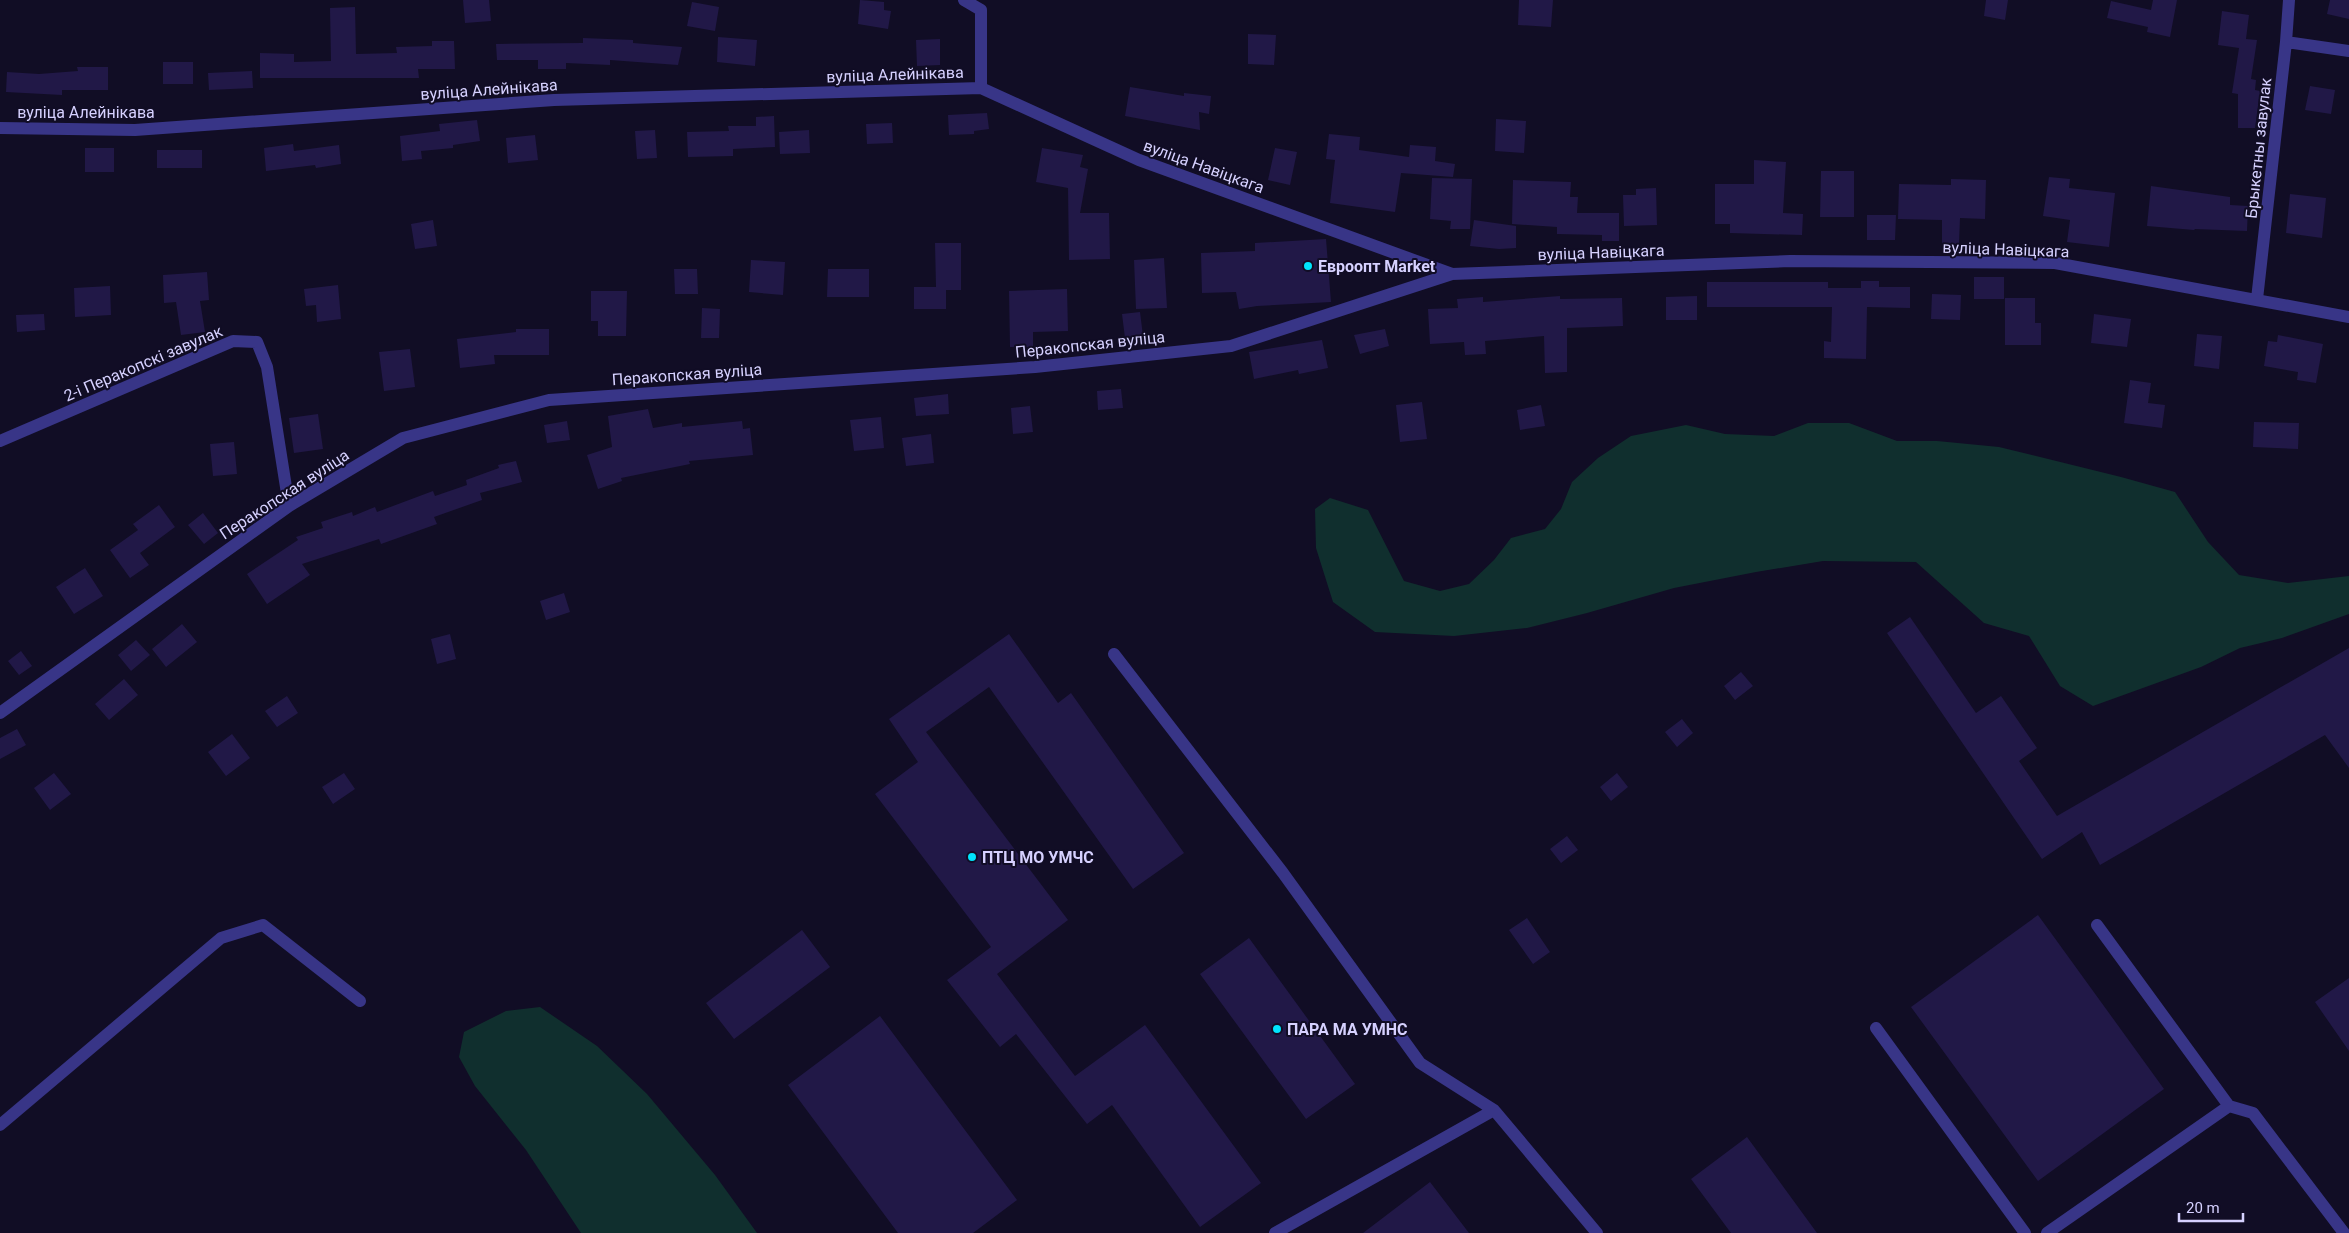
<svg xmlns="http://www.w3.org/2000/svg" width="2349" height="1233" font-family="Roboto,sans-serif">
  <rect width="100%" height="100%" fill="#110d25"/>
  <path fill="#102f2e" d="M1808 423H1849L1897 441H1937L1999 447 2121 477 2175 492 2208 542 2239 575 2288 583 2349 576V614L2282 638 2240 648 2201 667 2093 706 2060 686 2029 636 1984 623 1916 562 1823 561 1756 572 1674 588 1587 613 1527 628 1454 636 1375 632 1333 602 1316 548 1315 509 1330 498 1368 510 1404 581 1440 591 1469 584 1494 560 1511 538 1545 529 1561 509 1572 482 1598 458 1631 436 1686 425 1725 434 1774 436Z
    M540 1007 597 1046 647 1094 715 1175 757 1233H581L526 1150 475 1086 459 1057 464 1032 506 1011Z"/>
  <path fill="#211847" d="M463 0H489L491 21 465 23Z
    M860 0 884 2V10L891 11 888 29 858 24Z
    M1519 0H1553L1551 27 1518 25Z
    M1986 0H2008L2005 20 1984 16Z
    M2153 0H2177L2170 37 2147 32 2148 27 2107 18 2111 1 2151 10Z
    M2330 0H2349V19L2327 14Z
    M692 2 719 7 715 31 687 26Z
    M355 7 356 54 397 53 396 47 432 46V41H454L455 69H418L419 78H260V53L294 54V62L331 61 330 8Z
    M2222 11 2249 15 2246 39 2257 40 2251 79 2256 80 2255 90 2260 91 2255 128H2238V94L2232 93 2239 48 2218 45Z
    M1248 34 1276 35 1274 65 1248 64Z
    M718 37 757 40 755 66 717 62Z
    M583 38 633 40V43L682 47 678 65 610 60V65L566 63V69H538V60H497L496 44 583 43Z
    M940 39V65L917 66 916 40Z
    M163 62H193V84H163Z
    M77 67H108V90H62V95L6 92 7 72 39 74 78 71Z
    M252 71 253 88 209 90 208 73Z
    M2310 86 2335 90 2331 114 2305 110Z
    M1130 87 1184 96V93L1211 96 1209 114 1199 112 1200 130 1125 116Z
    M987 113 989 129 974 131V134L949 135 948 115Z
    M774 116 775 147 733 149V156L688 157 687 132 729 131 728 126H756V117Z
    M1496 119 1526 121 1524 153 1495 151Z
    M477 120 480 141 453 145V148L421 151 422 159 402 161 400 136 440 131 439 124Z
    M892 123 893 143 867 144 866 124Z
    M655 130 657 158 637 159 635 131Z
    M809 130 810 153 780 154 779 132Z
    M1329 134 1360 137 1359 150 1409 157 1410 145 1436 147 1435 161 1455 164 1453 177 1401 173 1395 212 1330 203 1335 160 1326 159Z
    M535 135 538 160 508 163 506 138Z
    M293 144 294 151 339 145 341 164 316 168 315 165 266 171 264 148Z
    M85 148H114V172H85Z
    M1042 148 1083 155 1080 167 1088 169 1080 213H1109L1110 259 1069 260 1068 188 1036 182Z
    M1275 148 1297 152 1290 185 1268 180Z
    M157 150H202V168H157Z
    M1754 160 1786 162 1783 213 1803 214 1802 235 1730 233V224H1715V184H1754Z
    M1821 171H1854V217H1820Z
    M2049 177 2070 179 2069 188 2115 193 2109 247 2067 242 2070 220 2043 216Z
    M1432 178 1472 179 1470 229H1450L1451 221 1430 219Z
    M1951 179 1986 180 1985 219 1960 218 1959 244H1942V220L1898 219 1899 184 1951 185Z
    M1513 180 1571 182 1570 197H1578L1577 213H1619V241H1602V235L1557 234V227L1512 224Z
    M2151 186 2230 197V205L2248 206 2247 231 2195 229 2194 230 2147 226Z
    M1656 188 1657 225 1624 226 1623 195H1636V189Z
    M2290 194 2326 198 2322 238 2286 233Z
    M1867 215H1896L1895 240H1867Z
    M433 220 437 246 415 249 411 224Z
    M1474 220 1516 226V248L1499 249 1470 246Z
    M1326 239 1331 302 1257 306 1239 309 1236 292 1202 293 1201 253 1255 251V243Z
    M935 243H961V290H946V309H914V287H936Z
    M1164 258 1167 308 1136 309 1134 260Z
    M751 260 785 262 783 295 749 292Z
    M674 269H697L698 294H675Z
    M828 269H869V297H827Z
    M207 272 209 300 200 301 205 332 181 335 176 302 164 303 163 275Z
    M1974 277H2004V299H1974Z
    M1861 281H1879V287H1910V308L1867 307 1866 359 1824 358V341L1831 342 1832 307H1707V282H1828V288H1861Z
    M338 285 341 319 317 322 316 305 306 306 304 289Z
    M110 286 111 315 75 317 74 288Z
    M1067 289 1068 331 1033 332V347H1010L1009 291Z
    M591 291H627L626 336H598V321H591Z
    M1932 294 1961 295 1960 320 1931 319Z
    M1560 296V299L1622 298 1623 326 1567 328V372L1545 373 1544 336 1485 341 1486 354 1465 355 1464 342 1430 344 1428 309 1458 308 1457 299 1483 297V302Z
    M1697 296V320H1666V297Z
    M2005 298H2035V323H2041V345H2005Z
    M702 308 720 309 719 338H701Z
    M1140 312 1143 336 1125 338 1122 314Z
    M44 314 45 330 17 332 16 315Z
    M2094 314 2131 319 2127 347 2091 343Z
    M516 329H549V355H494L495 364 460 368 457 339 516 332Z
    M1385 329 1389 346 1360 354 1354 335Z
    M2197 334 2222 336 2219 369 2194 366Z
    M2278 335 2323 344 2316 383 2297 380 2298 372 2264 366 2268 341 2277 342Z
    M1322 340 1328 368 1299 374 1298 370 1254 379 1249 352Z
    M410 349 415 387 384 391 379 352Z
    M2130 380 2151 383 2148 403 2165 405 2162 428 2124 423Z
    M1121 389 1123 408 1098 410 1097 391Z
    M948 394 949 414 916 416 914 398Z
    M1422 402 1427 439 1400 442 1396 405Z
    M1541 405 1545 426 1520 430 1517 410Z
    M1030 406 1033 432 1013 434 1011 408Z
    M648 409 653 428 682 423V427L742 421 743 429 750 428 753 455 689 461 690 464 621 478 622 481 598 489 587 455 612 447 608 416Z
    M318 414 323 449 294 453 289 418Z
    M881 417 884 448 854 451 850 420Z
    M567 421 570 440 547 443 544 425Z
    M2254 422 2299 423 2298 449 2253 447Z
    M931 434 934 463 906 466 902 438Z
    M234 442 237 474 213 476 210 444Z
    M516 461 522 482 480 493 482 500 434 517 437 524 381 544 379 539 302 564 310 575 267 604 247 574 298 540 296 537 323 528 321 522 352 512 353 516 375 507 377 512 433 491 435 496 467 485 466 480 499 468 498 465Z
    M159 505 175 527 140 553 149 565 130 578 110 550 138 530 133 524Z
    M203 513 218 533 204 544 188 525Z
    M85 568 103 596 74 614 56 587Z
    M564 593 570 612 546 620 540 601Z
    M1910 617 1976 713 2001 696 2037 748 2019 761 2057 816 2349 648V768L2325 735 2100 865 2082 832 2042 859 1887 633Z
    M182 624 197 642 166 667 152 649Z
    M450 634 456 659 437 664 431 639Z
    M1009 634 1058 703 1071 693 1184 853 1133 889 989 687 926 732 1068 920 997 974 1075 1076 1145 1025 1261 1183 1200 1227 1112 1105 1087 1124 1016 1034 1000 1047 947 980 991 947 875 794 918 762 889 719Z
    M136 640 150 655 131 671 118 655Z
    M21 651 32 666 19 675 8 661Z
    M1741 672 1753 686 1735 700 1724 686Z
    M124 679 138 695 109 720 95 704Z
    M287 696 298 713 277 727 265 711Z
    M1682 719 1693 733 1677 747 1665 732Z
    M17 729 26 745 0 759V738Z
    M232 734 250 758 226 776 208 752Z
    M54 773 71 794 50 810 34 788Z
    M344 773 355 789 333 804 322 787Z
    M1617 773 1628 787 1611 801 1600 787Z
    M1567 836 1578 850 1561 863 1550 849Z
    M2038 915 2164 1089 2038 1181 1911 1007Z
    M1527 918 1550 952 1533 964 1509 930Z
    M802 930 830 967 734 1039 706 1003Z
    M1249 938 1355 1084 1306 1119 1200 974Z
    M2349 978V1051L2315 1002Z
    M880 1016 1017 1200 973 1233H898L788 1085Z
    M1747 1137 1817 1233H1731L1691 1179Z
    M1430 1182 1469 1233H1363Z"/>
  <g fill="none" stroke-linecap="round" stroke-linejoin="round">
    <path stroke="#383587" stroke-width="12" d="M964 0 981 10V88L1139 160 1452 274 1790 261 2055 263 2349 317
      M2286 42 2349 51
      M0 128 135 130 554 100 981 88
      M2257 299 2286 42 2289 0
      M0 441 233 341 257 342 267 367 289 506
      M1114 654 1283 873 1420 1063 1494 1110 1597 1233
      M0 713 289 506 403 438 549 400 1035 367 1231 346 1452 274
      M2097 925 2229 1106
      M1876 1028 2025 1233
      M0 1125 221 938 263 925 360 1001
      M1275 1233 1494 1110
      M2047 1233 2229 1106 2253 1113 2344 1233"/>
  </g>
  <g fill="#00e4fc" stroke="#110d25" stroke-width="2">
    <circle cx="1308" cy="266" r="5"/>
    <circle cx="972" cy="857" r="5"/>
    <circle cx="1277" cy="1029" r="5"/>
  </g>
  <g text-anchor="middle" stroke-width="4" stroke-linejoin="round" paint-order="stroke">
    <g font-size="16" fill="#d6d1ff" stroke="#110d25">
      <text transform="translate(895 74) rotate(-2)" y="6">вуліца Алейнікава</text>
      <text transform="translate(489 89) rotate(-4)" y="6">вуліца Алейнікава</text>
      <text x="86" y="118">вуліца Алейнікава</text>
      <text transform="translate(2258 148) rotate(-84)" y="6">Брыкетны завулак</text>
      <text transform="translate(1204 166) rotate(20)" y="6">вуліца Навіцкага</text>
      <text transform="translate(2006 249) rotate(2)" y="6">вуліца Навіцкага</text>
      <text transform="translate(1601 252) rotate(-2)" y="6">вуліца Навіцкага</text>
      <text transform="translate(1090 344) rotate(-6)" y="6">Перакопская вуліца</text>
      <text transform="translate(143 363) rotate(-23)" y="6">2-і Перакопскі завулак</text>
      <text transform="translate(687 374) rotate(-4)" y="6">Перакопская вуліца</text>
      <text transform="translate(284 494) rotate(-33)" y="6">Перакопская вуліца</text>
    </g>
    <g font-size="16" font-weight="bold" fill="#d6d1ff" stroke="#110d25" text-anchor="start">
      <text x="1318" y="272">Евроопт Market</text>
      <text x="982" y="863">ПТЦ МО УМЧС</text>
      <text x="1287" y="1035">ПАРА МА УМНС</text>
    </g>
  </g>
  <path d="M2179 1213v8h64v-8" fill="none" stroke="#d6d1ff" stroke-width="2.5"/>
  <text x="2186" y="1213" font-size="15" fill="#d6d1ff" stroke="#110d25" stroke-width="4" paint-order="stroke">20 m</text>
</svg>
